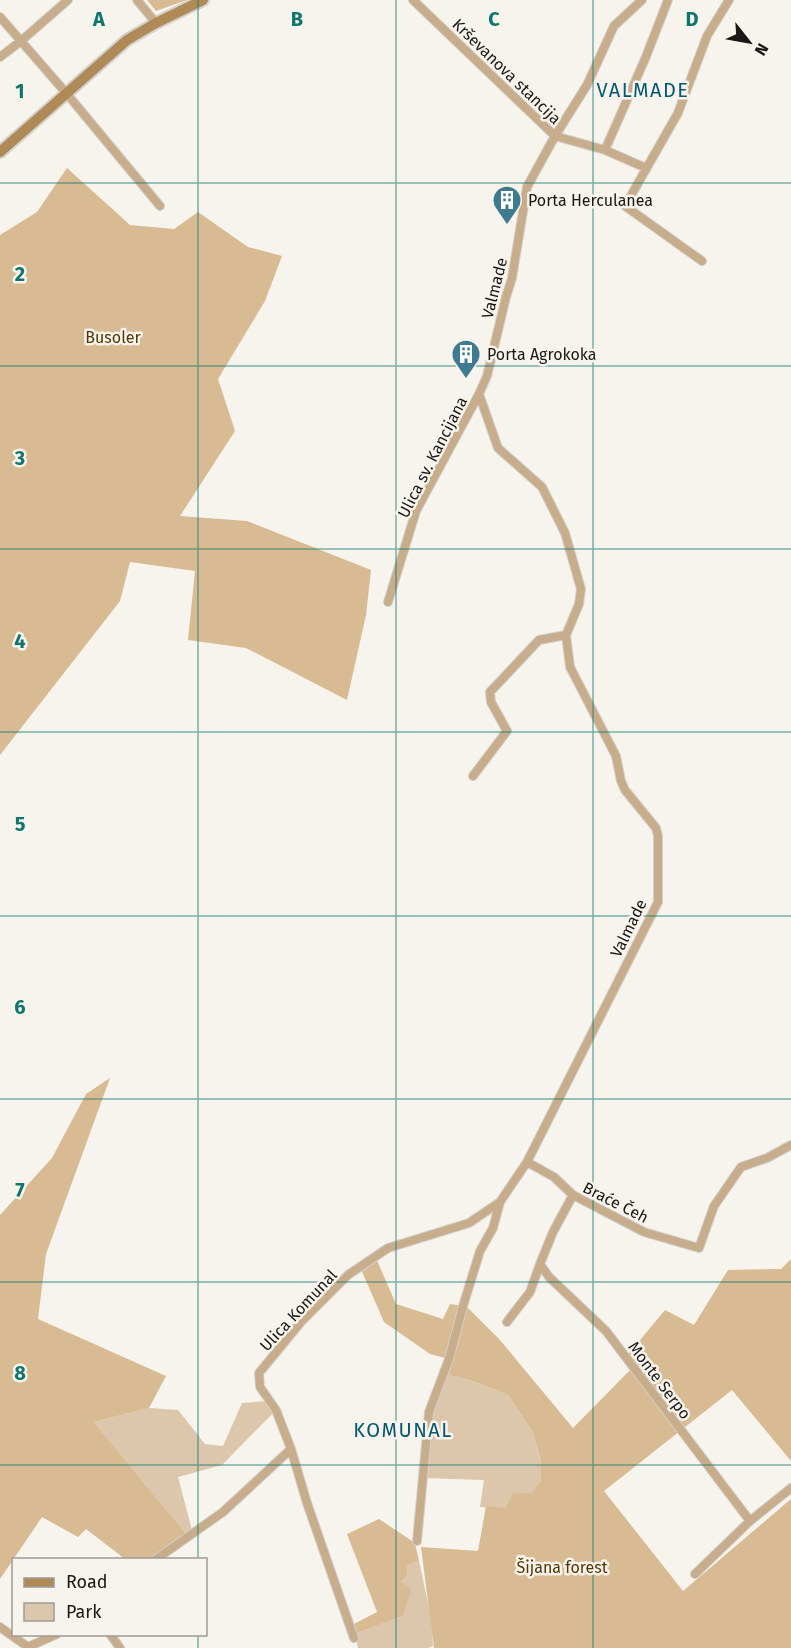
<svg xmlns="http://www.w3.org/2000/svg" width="791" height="1648" font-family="'Fira Sans',sans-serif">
  <rect width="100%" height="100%" fill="#f7f3ed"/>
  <path fill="#dcc7ac" d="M452 1360 449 1375 470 1380 508 1395 533 1432 541 1463V1481L531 1493 506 1508 480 1507 484 1480 423 1478 429 1412Z
    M267 1401 276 1410 222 1465 178 1477 193 1534 188 1536 94 1422 149 1408 178 1410 205 1444 223 1446 242 1403Z
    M419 1561 431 1617 433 1646 428 1648H358L355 1634 403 1616 401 1582 407 1575V1566Z"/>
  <path fill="#d8bb93" d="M147 0H187L156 11Z
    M67 168 130 225 174 229 198 212 248 247 282 256 265 301 218 379 235 431 180 516 247 521 371 570 366 615 347 700 246 648 188 640 195 571 130 562 120 601 0 755V235L37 212Z
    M110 1078 46 1254 38 1319 166 1376 149 1408 94 1422 188 1536 156 1559H125L86 1529 78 1537 42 1517 0 1579V1215L52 1158 86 1094Z
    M376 1258 396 1304 443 1319 450 1304 463 1306 449 1359 430 1354 384 1322 360 1267Z
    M791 1259V1461L732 1390 604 1491 683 1591 791 1499V1648H434L421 1547 478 1551 486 1506 506 1508 513 1493H531L541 1481V1462L533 1432 508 1395 470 1380 449 1375 465 1305 500 1340 573 1428 633 1367 626 1357 665 1310 694 1325 728 1270 781 1269Z
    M379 1519 415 1543 419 1561 407 1566V1575L401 1582 411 1589 403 1616 355 1634 354 1624 377 1612 347 1534Z"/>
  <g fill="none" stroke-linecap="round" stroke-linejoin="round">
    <g stroke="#d3d0cb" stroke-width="10">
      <path id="street" d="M137 0 156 23
        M413 0 555 136 605 150 646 168
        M0 17 67 94 160 206
        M0 57 21 41 68 0
        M605 150 645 59 668 0
        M702 261 625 206 678 113 707 36 729 0
        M388 602 416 511 479 394
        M473 776 507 731 491 702 490 692 539 640 566 635
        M527 1162 554 1177 573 1195 644 1232 699 1248 714 1206 741 1167 767 1158 791 1145
        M573 1195 553 1232 540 1264 549 1277 606 1331 750 1521
        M507 1322 530 1292 540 1264
        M291 1449 307 1503 354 1638
        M417 1541 429 1412 449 1359 463 1306 480 1251 493 1228 500 1202
        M155 1560 223 1512 291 1449 276 1410 260 1387 259 1373 301 1322 348 1275 388 1248 469 1223 500 1202 527 1162 658 902V836L656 828 625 790 621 781 616 756 570 667 566 635 579 604 581 589 565 533 542 487 498 448 479 394 487 376 506 297 512 278 527 187 555 136 587 85 614 26 642 0
        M695 1574 750 1521 791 1488
        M0 1627 28 1647 57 1634
        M110 1634 120 1648"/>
    </g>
    <g stroke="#d3d0cb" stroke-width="14">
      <path id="secondary" d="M0 152 127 40 156 23 203 0"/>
    </g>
    <use href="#street" stroke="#c7ad8b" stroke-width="8"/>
    <use href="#secondary" stroke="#b08a56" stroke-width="10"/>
  </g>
  <path fill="none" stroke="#0f766e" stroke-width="1.5" stroke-opacity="0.55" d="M198 0V1560M396 0V1648M593 0V1648M0 183H791M0 366H791M0 549H791M0 732H791M0 916H791M0 1099H791M0 1282H791M0 1465H791M198 1634V1648"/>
  <defs>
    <g id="building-pin" transform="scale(1.5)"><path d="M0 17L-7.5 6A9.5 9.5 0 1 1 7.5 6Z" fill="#3e7b91" stroke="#f7f3ed"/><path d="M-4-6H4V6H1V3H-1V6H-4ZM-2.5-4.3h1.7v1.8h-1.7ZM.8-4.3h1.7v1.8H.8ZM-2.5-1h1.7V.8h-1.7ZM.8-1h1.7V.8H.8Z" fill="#fff"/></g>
  </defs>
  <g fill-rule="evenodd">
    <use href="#building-pin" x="507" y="200"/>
    <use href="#building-pin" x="466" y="354"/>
  </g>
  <g text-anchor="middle" stroke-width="5" stroke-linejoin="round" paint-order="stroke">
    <g font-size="16" fill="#191816" stroke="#f7f3ed">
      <text transform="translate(507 71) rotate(44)" y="6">Krševanova stancija</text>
      <text transform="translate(494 288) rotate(-76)" y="6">Valmade</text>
      <text transform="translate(432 457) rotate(-63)" y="6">Ulica sv. Kancijana</text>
      <text transform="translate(628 928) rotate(-64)" y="6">Valmade</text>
      <text transform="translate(616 1202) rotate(27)" y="6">Braće Čeh</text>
      <text transform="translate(298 1310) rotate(-47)" y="6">Ulica Komunal</text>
      <text transform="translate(660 1380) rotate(53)" y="6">Monte Serpo</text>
    </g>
    <g font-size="16" fill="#191816" stroke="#f7f3ed" text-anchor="start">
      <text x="528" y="206">Porta Herculanea</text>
      <text x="487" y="360">Porta Agrokoka</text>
    </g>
    <g font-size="16" fill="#533602" stroke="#f7f3ed">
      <text x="113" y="343">Busoler</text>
      <text x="562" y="1573">Šijana forest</text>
    </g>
    <g font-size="20" letter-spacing="1.5" fill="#045971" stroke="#f7f3ed">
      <text x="643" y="97">VALMADE</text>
      <text x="403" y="1437">KOMUNAL</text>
    </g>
  </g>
  <g font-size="20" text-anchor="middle" font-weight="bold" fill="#0f766e" stroke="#f7f3ed" stroke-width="5" stroke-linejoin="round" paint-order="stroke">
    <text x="99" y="26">A</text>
    <text x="297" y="26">B</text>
    <text x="494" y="26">C</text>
    <text x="692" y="26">D</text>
    <text x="20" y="98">1</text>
    <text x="20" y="281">2</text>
    <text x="20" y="465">3</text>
    <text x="20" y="648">4</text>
    <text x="20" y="831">5</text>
    <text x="20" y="1014">6</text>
    <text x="20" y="1197">7</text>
    <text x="20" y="1380">8</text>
  </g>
  <rect x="12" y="1558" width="195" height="78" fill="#f7f3ed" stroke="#9e9b97" stroke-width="1.5"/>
  <rect x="24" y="1578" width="30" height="9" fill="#b08a56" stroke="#9e9b97" stroke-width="1.5"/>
  <text x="66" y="1588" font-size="18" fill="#191816">Road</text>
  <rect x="24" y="1603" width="30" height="18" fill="#dcc7ac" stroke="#9e9b97" stroke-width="1.5"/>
  <text x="66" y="1618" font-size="18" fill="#191816">Park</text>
  <g transform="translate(749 42) rotate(121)" stroke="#f7f3ed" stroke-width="4.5" paint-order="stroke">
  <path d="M0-4.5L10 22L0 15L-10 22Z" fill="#191816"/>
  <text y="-9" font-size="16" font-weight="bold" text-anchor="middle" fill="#191816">N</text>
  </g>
</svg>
